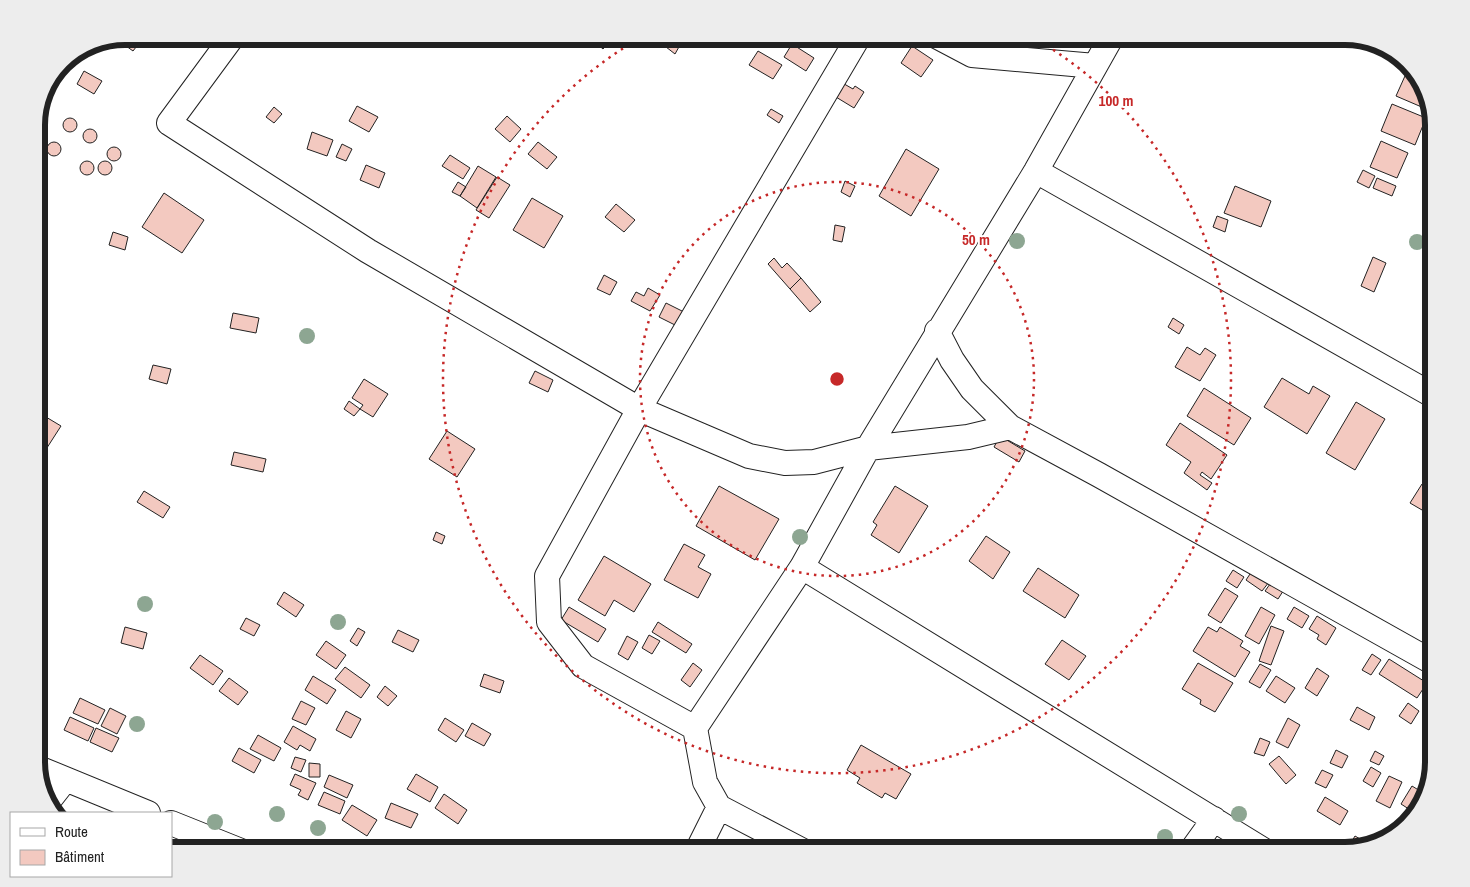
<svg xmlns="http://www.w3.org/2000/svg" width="1470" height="887" font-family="'Archivo Narrow',sans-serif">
  <rect width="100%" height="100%" fill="#fff"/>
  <path fill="#f3c9c0" stroke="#222" d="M131 36 140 42 133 51 115 38Z
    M588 36H610L612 39 603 49Z
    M652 36H685L675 54Z
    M719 36H743L738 46Z
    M792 44 814 58 806 71 784 57Z
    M912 46 933 60 921 77 901 63Z
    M758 51 782 65 773 79 749 65Z
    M1409 67 1422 80 1428 100 1424 108 1396 96Z
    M84 71 102 81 94 94 77 84Z
    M839 81 853 89 855 86 864 92 854 108 831 94Z
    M1392 104 1426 118 1415 145 1381 131Z
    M357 106 378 117 369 132 349 121Z
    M274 107 282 114 274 123 266 117Z
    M771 109 783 116 779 123 767 115Z
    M507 116 521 129 510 142 495 129Z
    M63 125a7 7 0 1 1 14 0a7 7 0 1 1-14 0Z
    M83 136a7 7 0 1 1 14 0a7 7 0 1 1-14 0Z
    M312 132 333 140 327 156 307 149Z
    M1381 141 1408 153 1397 178 1370 167Z
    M538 142 557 157 547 169 528 154Z
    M47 149a7 7 0 1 1 14 0a7 7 0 1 1-14 0Z
    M342 144 352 149 346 161 336 157Z
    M107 154a7 7 0 1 1 14 0a7 7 0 1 1-14 0Z
    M906 149 939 169 911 216 879 196Z
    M450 155 470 168 463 179 442 166Z
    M98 168a7 7 0 1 1 14 0a7 7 0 1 1-14 0Z
    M80 168a7 7 0 1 1 14 0a7 7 0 1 1-14 0Z
    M366 165 385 173 379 188 360 180Z
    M478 166 496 177 477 208 460 196Z
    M1363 170 1375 176 1369 188 1357 182Z
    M497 177 510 185 489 218 476 210Z
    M1377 178 1396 186 1392 196 1373 188Z
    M845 181 855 186 850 197 841 192Z
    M458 182 466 187 460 196 452 192Z
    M1235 186 1271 201 1261 227 1224 213Z
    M164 193 204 220 182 253 142 227Z
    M532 198 563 216 544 248 513 230Z
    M616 204 635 220 624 232 605 217Z
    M1217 216 1228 220 1225 232 1213 227Z
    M835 225 845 227 842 242 833 240Z
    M113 232 128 237 125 250 109 245Z
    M1373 257 1386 263 1374 292 1361 286Z
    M774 258 782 268 787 263 801 278 790 289 768 264Z
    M604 275 617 282 610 295 597 289Z
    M801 278 821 302 810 312 790 289Z
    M648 288 660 295 650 311 631 301 636 292 644 296Z
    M666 303 692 316 685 330 659 317Z
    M233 313 259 318 256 333 230 328Z
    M1173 318 1184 325 1179 334 1168 327Z
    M1187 347 1200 355 1205 348 1216 355 1200 381 1175 367Z
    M153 365 171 369 167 384 149 379Z
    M535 371 553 380 548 392 529 383Z
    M1282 378 1309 394 1313 386 1330 396 1307 434 1264 407Z
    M364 379 388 394 373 417 360 409 363 405 352 398Z
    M1204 388 1251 418 1234 445 1187 416Z
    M349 401 360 409 354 416 344 409Z
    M1356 402 1385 419 1355 470 1326 453Z
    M36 411 61 426 43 454 36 450Z
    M1180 423 1227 455 1211 479 1202 472 1200 475 1212 483 1207 490 1184 473 1191 462 1166 445Z
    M447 431 475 449 457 477 429 459Z
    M1000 436 1025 451 1019 462 994 447Z
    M234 452 266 459 263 472 231 465Z
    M1422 484 1433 491 1422 510 1410 503Z
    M719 486 779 519 755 560 696 526Z
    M895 486 928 506 899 553 871 535 877 525 873 522Z
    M144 491 170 507 163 518 137 502Z
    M436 532 445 536 442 544 433 540Z
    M986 536 1010 552 993 579 969 561Z
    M684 544 705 555 698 567 711 574 698 598 664 580Z
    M604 556 651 584 634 612 614 600 605 616 578 600Z
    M1038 568 1079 595 1065 618 1023 591Z
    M1233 570 1244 577 1237 588 1226 581Z
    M1252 571 1269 582 1262 591 1246 580Z
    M1275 577 1287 585 1278 599 1265 591Z
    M1225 588 1238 596 1221 623 1208 615Z
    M284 592 304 605 296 617 277 604Z
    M569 607 606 629 598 642 561 620Z
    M1261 607 1275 615 1259 644 1245 636Z
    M1294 607 1309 616 1302 628 1287 619Z
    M1317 616 1336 628 1326 645 1317 639 1319 635 1309 629Z
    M246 618 260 625 254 636 240 629Z
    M658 622 692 644 686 653 652 632Z
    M1271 626 1284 631 1271 665 1259 661Z
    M125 627 147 633 143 649 121 643Z
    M1208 627 1217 632 1220 627 1243 641 1240 646 1250 652 1235 677 1193 651Z
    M358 628 365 632 357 646 350 641Z
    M398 630 419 640 413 652 392 642Z
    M649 635 660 641 652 654 642 648Z
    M627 636 638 642 628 660 618 654Z
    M1062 640 1086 656 1069 680 1045 664Z
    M326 641 346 655 336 669 316 655Z
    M1372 654 1381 660 1371 675 1362 670Z
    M200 655 223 671 213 685 190 668Z
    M1389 659 1427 683 1417 698 1379 674Z
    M693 663 702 670 690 687 681 680Z
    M1198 663 1233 683 1215 712 1200 704 1201 700 1182 689Z
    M1260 664 1271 670 1260 688 1249 682Z
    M345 667 370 685 361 698 335 679Z
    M1317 668 1329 676 1317 696 1305 688Z
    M484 674 504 681 500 693 480 686Z
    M313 676 336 690 327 704 305 690Z
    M1276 676 1295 688 1285 703 1266 691Z
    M229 678 248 692 238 705 219 691Z
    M385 686 397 696 388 706 377 697Z
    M80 698 105 710 98 724 73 713Z
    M301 701 315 708 306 725 292 719Z
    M1408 703 1419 711 1411 724 1399 716Z
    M1357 707 1375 717 1369 730 1350 720Z
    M110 708 126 716 117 734 101 726Z
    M346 711 361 719 351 738 336 730Z
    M70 717 94 728 88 741 64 730Z
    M445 718 464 730 456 742 438 730Z
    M1288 718 1300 725 1288 748 1276 742Z
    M472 723 491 734 484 746 465 736Z
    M293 726 316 739 310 751 300 745 297 750 284 742Z
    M96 728 119 738 112 752 90 742Z
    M258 735 281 748 274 761 250 749Z
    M1260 738 1270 742 1264 756 1254 753Z
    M861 745 911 774 896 799 885 793 882 798 857 783 860 778 847 770Z
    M239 748 261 760 254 773 232 761Z
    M1336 750 1348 756 1342 768 1330 763Z
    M1375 751 1384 756 1379 765 1370 761Z
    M1279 756 1296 775 1286 784 1269 764Z
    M295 757 306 760 301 772 291 768Z
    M309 763 320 764V777H309Z
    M1371 767 1381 773 1373 787 1363 781Z
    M1322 770 1333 775 1326 788 1315 783Z
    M295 774 316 783 308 800 298 795 301 790 290 785Z
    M416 774 438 787 430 802 407 789Z
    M329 775 353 785 347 798 324 787Z
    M1389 776 1402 782 1390 808 1376 801Z
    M1412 786 1425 794 1422 807 1415 813 1401 804Z
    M324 792 345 801 340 814 318 805Z
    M444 794 467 810 458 824 435 808Z
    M1325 797 1348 811 1340 825 1317 811Z
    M391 803 418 814 411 828 385 818Z
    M352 805 377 820 367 836 342 820Z
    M1355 836 1367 843 1365 845 1353 849 1349 846Z"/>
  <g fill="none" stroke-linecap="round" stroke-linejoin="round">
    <g stroke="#222" stroke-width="26">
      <path id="minor" d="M233 36 169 123 368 251 639 409 749 456 785 463 814 462 868 448 968 437 1010 427
        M936 36 972 55 1095 66
        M1036 171 1434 396
        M937 331 952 360 972 389 1010 427 1099 475 1434 663
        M802 567 1265 851
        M695 728 802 567 868 448 1036 171 1112 36
        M36 767 148 813
        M47 803 65 780
        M719 807 705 782 695 728 583 666 549 622 547 576 639 409 859 36
        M171 823 241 851
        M697 851 719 807 803 851
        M1191 851 1214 819"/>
    </g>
    <use href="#minor" stroke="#fff" stroke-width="24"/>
  </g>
  <g fill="#8da692">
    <circle cx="1017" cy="241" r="8"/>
    <circle cx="1417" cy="242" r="8"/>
    <circle cx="307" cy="336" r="8"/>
    <circle cx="800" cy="537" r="8"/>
    <circle cx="145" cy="604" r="8"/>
    <circle cx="338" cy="622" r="8"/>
    <circle cx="137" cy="724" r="8"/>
    <circle cx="277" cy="814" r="8"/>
    <circle cx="1239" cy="814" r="8"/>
    <circle cx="215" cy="822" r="8"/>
    <circle cx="318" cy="828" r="8"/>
    <circle cx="1165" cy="837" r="8"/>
  </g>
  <g fill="none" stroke="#c62828" stroke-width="2.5" stroke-dasharray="2.5 5">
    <circle cx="837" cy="379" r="197"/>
    <path d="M1034 38A394 394 0 1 1 640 38"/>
  </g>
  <path d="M0 0H1470V887H0ZM125 45H1345A80 80 0 0 1 1425 125V762A80 80 0 0 1 1345 842H125A80 80 0 0 1 45 762V125A80 80 0 0 1 125 45Z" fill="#ededed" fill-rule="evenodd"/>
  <path fill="none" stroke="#222" stroke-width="6" d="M125 45H1345A80 80 0 0 1 1425 125V762A80 80 0 0 1 1345 842H125A80 80 0 0 1 45 762V125A80 80 0 0 1 125 45Z"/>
  <circle cx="837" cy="379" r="8" fill="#c62828" stroke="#fff" stroke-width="2.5"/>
  <g font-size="15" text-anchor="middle" font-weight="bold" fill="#c62828" stroke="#fff" stroke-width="4" stroke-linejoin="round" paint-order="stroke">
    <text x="1116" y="106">100 m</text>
    <text x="976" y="245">50 m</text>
  </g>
  <rect x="10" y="812" width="162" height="65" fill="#ffffff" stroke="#a7a7a7"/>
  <rect x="20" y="828" width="25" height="8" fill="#ffffff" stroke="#a7a7a7"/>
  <text x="55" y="837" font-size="15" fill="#222222">Route</text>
  <rect x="20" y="850" width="25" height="15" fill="#f3c9c0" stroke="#a7a7a7"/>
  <text x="55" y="862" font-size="15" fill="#222222">Bâtiment</text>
</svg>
